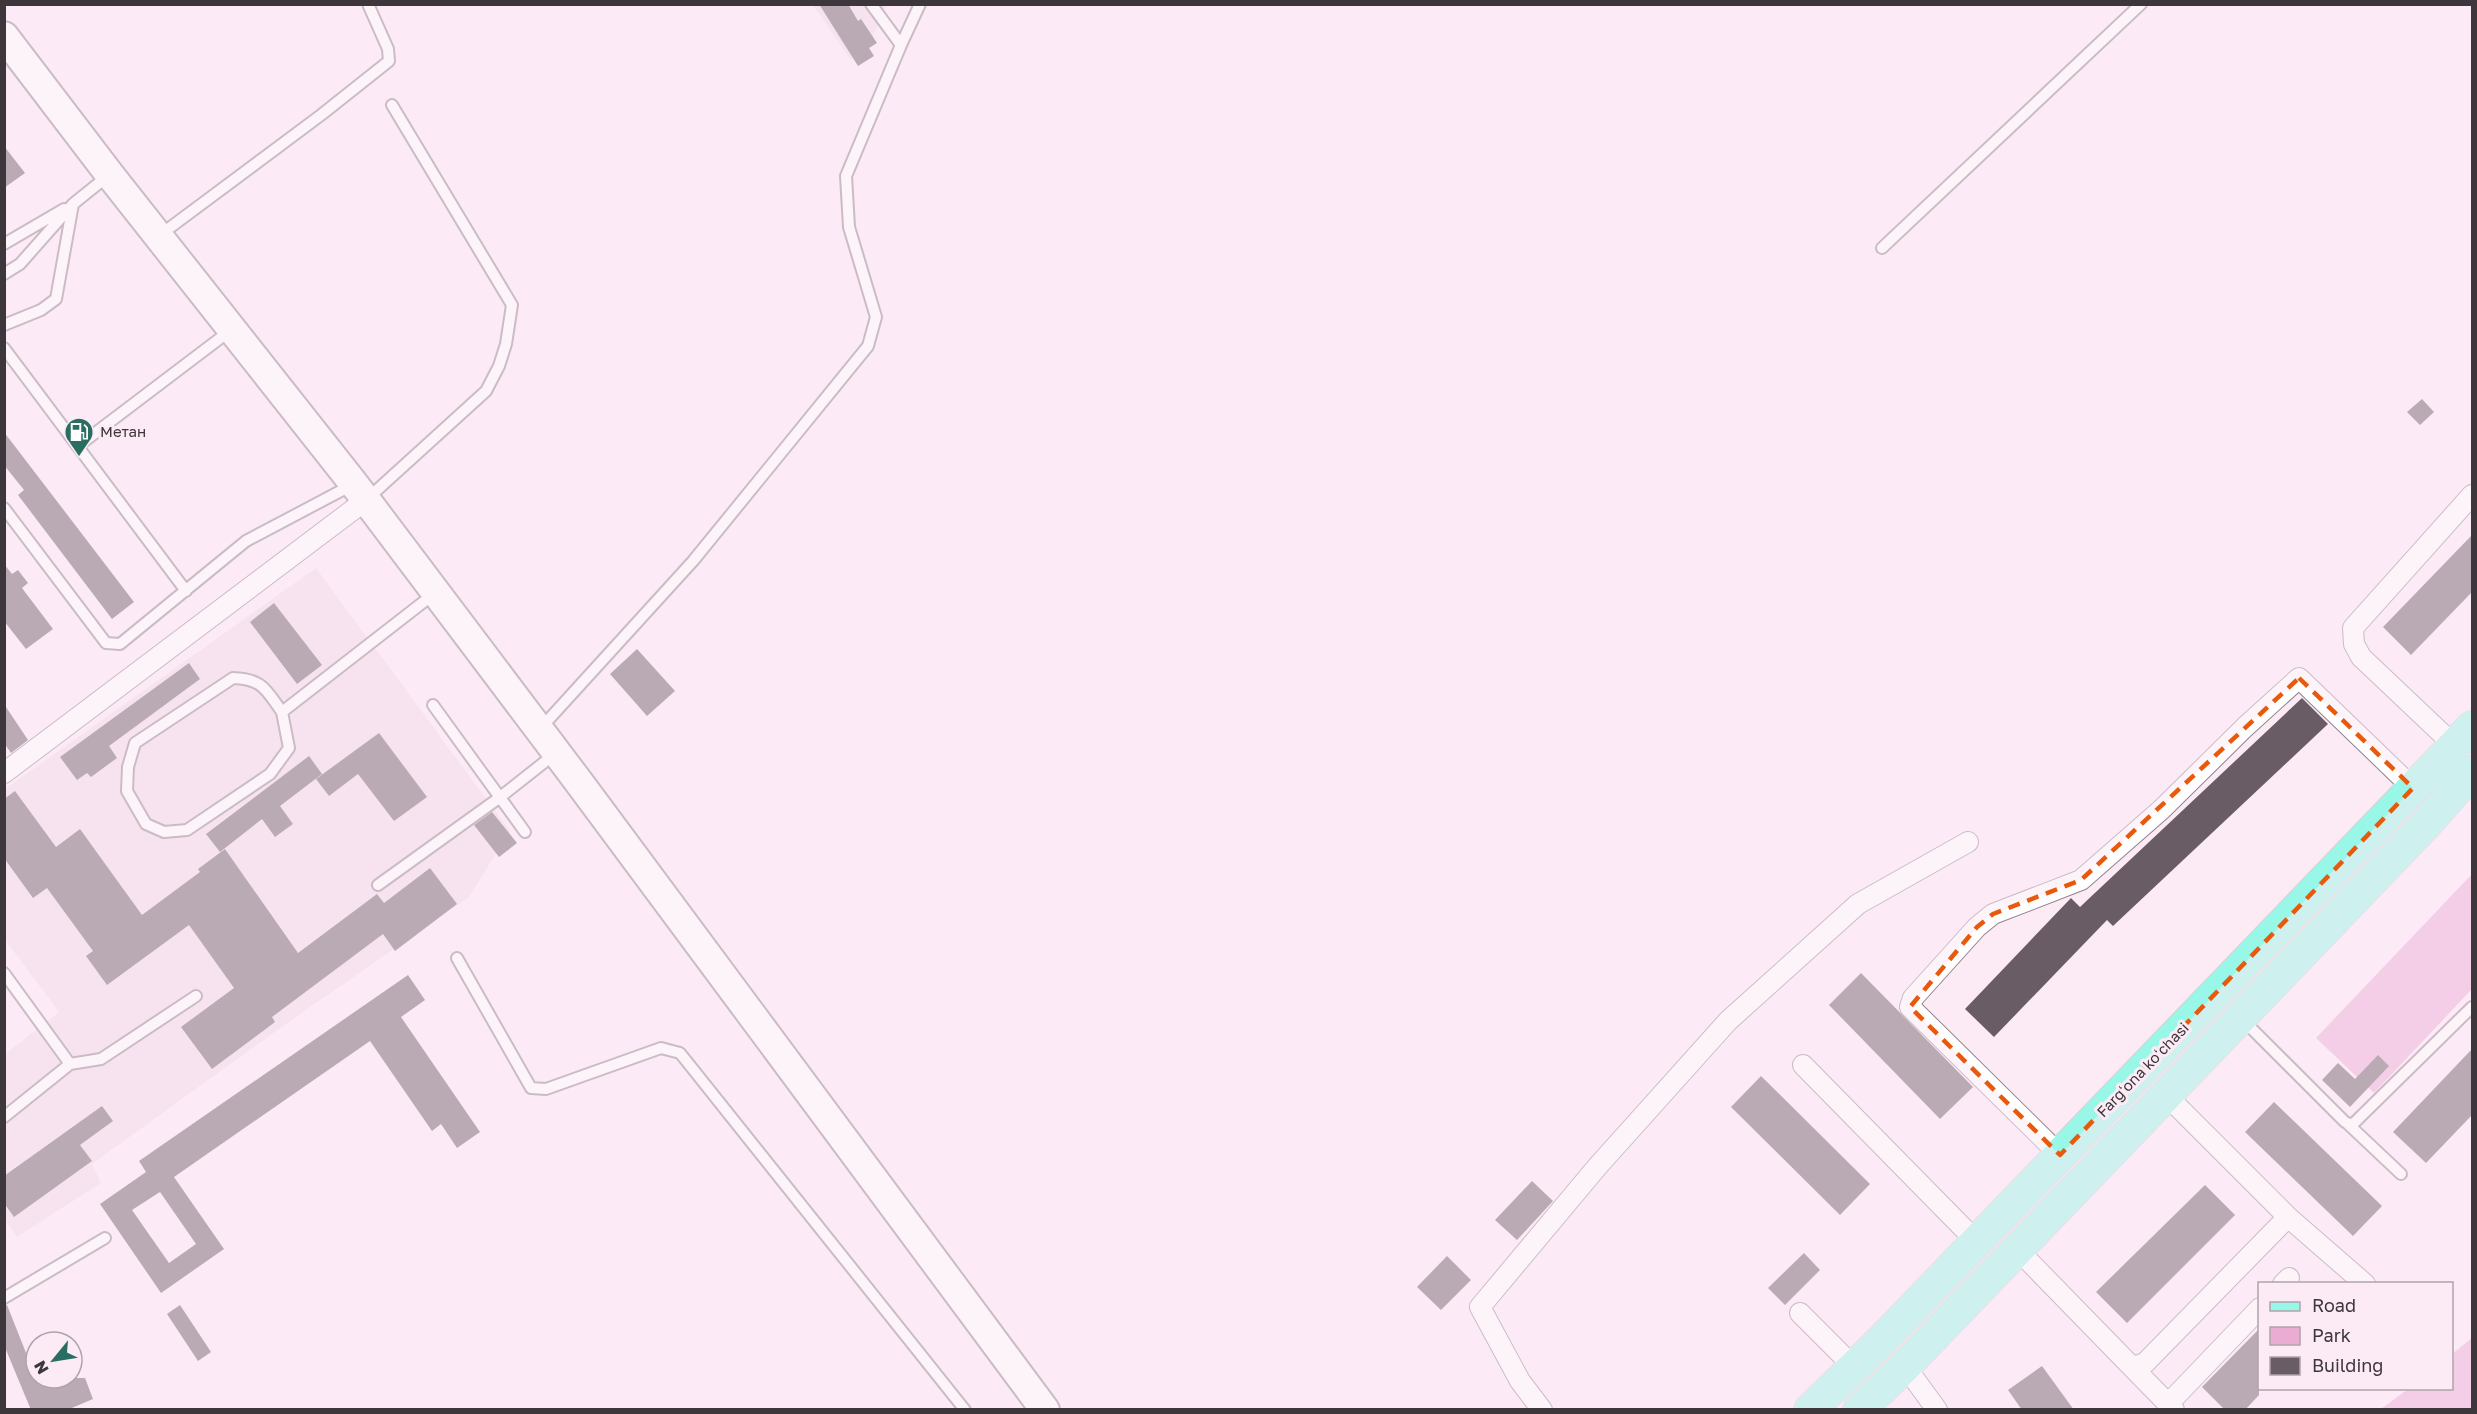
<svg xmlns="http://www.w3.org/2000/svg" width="2477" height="1414" font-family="'Golos Text',sans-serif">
  <rect width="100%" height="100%" fill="#fcebf5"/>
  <path fill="#f1dae8" d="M813 5H887L862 60 850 59Z
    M316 568 510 831 469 897 283 1026 92 1164 101 1183 17 1237 5 1220V1054L59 1012 5 940V789Z"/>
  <path fill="#ebacd3" d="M2472 874V989L2374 1093 2316 1038Z
    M2472 1338V1409H2381L2408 1389 2452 1388V1354Z"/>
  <path fill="#6a5c64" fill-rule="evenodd" d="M819 4H848L858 21 861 19 877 43 869 48 874 56 858 66Z
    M4 146 25 173 4 188Z
    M2422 399 2434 412 2420 425 2407 412Z
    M4 432 134 602 112 619 18 495 24 490 4 465Z
    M2472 535V592L2411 655 2383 627Z
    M4 564 12 574 18 570 28 583 22 588 53 629 26 649 4 621Z
    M274 603 322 665 297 684 250 622Z
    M637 649 675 691 647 716 610 674Z
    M189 663 200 679 109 746 117 758 91 777 87 773 77 780 60 757Z
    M2302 698 2328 724 2113 926 2107 920 1994 1037 1965 1009 2071 898 2080 907Z
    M4 704 28 740 11 753 4 743Z
    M379 733 427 797 394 821 358 774 329 796 316 779Z
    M309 756 322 774 280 806 293 824 275 837 262 819 220 852 206 834Z
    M15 791 56 847 80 829 142 915 200 872 198 869 225 849 298 953 377 894 384 903 430 868 457 904 395 951 383 934 272 1017 275 1022 212 1069 181 1027 234 988 189 925 107 985 86 956 93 951 47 888 33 898 4 858V799Z
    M492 812 517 843 499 857 474 825Z
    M1861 973 1973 1087 1940 1119 1829 1005Z
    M408 975 425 1000 401 1017 480 1132 457 1148 441 1124 432 1131 370 1041 174 1177 224 1249 161 1293 100 1204 146 1172 139 1161ZM160 1192 196 1244 169 1263 132 1210Z
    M2472 1049V1115L2426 1163 2393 1132Z
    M2378 1055 2389 1066 2350 1107 2322 1080 2338 1063 2355 1079Z
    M1761 1076 1870 1184 1840 1215 1731 1107Z
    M2274 1102 2382 1206 2353 1236 2245 1132Z
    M102 1106 113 1121 80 1145 92 1161 14 1217 4 1203V1176Z
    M1532 1181 1553 1201 1517 1240 1495 1220Z
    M2205 1185 2235 1215 2127 1323 2096 1292Z
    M1804 1253 1820 1270 1785 1305 1768 1288Z
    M1447 1256 1471 1280 1441 1310 1417 1287Z
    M4 1305H7L36 1378H85L93 1399 67 1410H31L4 1345Z
    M180 1305 211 1352 198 1361 167 1314Z
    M2259 1329V1395L2245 1410H2225L2202 1387Z
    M2042 1366 2074 1410H2022L2008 1390Z"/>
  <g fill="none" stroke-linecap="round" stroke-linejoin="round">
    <g stroke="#91828b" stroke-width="14">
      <path id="lane" d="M871 4 901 45
        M160 235 321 115 389 61 388 49 368 4
        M4 244 64 209
        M1882 248 2141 4
        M4 274 20 264 73 204
        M4 325 41 310 56 299 73 204 109 175
        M4 348 186 591
        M78 446 231 330
        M366 500 486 391 499 366 506 344 512 305 392 105
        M4 508 106 643 120 644 246 541 352 485
        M433 705 525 832
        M282 712 289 748 270 774 187 830 164 832 146 824 127 791 128 767 135 743 233 678C263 679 266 690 282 712L435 593
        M540 729 693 561 868 346 876 317 849 227 846 176 901 45 920 4
        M378 885 499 798 556 753
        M457 958 531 1088 546 1089 661 1048 680 1053 965 1410
        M4 973 70 1064 4 1117
        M2243 1020 2345 1122 2352 1125 2472 1007
        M70 1064 101 1059 196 996
        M2348 1124 2401 1174
        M4 1298 105 1238"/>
    </g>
    <g stroke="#91828b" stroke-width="22">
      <path id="street" d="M2455 746 2361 657 2354 644 2353 628 2472 495
        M4 773 366 500
        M1803 1065 1977 1242
        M2060 1155 1910 1007 1913 998 1977 927 1993 914 2081 880 2162 809 2245 727 2299 678 2413 788
        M2288 1217 2365 1284
        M2017 1249 2132 1367 2145 1363 2288 1217 2166 1095
        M2283 1284 2289 1278
        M1800 1313 1854 1367
        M1905 1366 1937 1410
        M2132 1367 2174 1410
        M2168 1404 2260 1308
        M1542 1410 1520 1381 1480 1307 1597 1167 1728 1021 1858 904 1968 842"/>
    </g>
    <g stroke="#91828b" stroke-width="32">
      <path id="secondary" d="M4 36 110 175 354 484 578 781 1045 1410"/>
    </g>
    <g stroke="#d4d3d4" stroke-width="34">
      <path id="primary" d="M1810 1410 1881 1341 2472 727
        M1859 1410 1905 1366 2166 1095 2426 824 2472 772"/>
    </g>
    <use href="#lane" stroke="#fff" stroke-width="10"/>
    <use href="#street" stroke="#fff" stroke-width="20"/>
    <use href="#secondary" stroke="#fff" stroke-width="28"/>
    <use href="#primary" stroke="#98f7e7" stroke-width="32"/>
  </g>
  <path d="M0 0H2477V1414H0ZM2299 678 2413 788 2060 1155 1910 1007 1977 927 1993 914 2081 880Z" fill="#fcebf5" fill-opacity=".55" fill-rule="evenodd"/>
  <path fill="none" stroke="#e8590c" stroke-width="4.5" stroke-dasharray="12 8" stroke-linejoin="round" d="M2299 678 2413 788 2060 1155 1910 1007 1977 927 1993 914 2081 880Z"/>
  <defs>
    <g id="fuel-pin" transform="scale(1.5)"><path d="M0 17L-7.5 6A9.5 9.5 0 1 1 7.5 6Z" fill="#296e62" stroke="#fcebf5"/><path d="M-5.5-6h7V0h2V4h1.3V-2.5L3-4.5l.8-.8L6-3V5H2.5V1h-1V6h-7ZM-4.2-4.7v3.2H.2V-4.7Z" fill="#fff"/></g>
  </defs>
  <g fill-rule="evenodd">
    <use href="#fuel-pin" x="79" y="432"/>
  </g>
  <g text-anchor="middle" stroke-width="6" stroke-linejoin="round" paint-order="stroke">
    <g font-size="15" fill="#3d373b" stroke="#fcebf5" text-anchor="start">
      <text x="100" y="437">Метан</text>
    </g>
    <g font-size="15" fill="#3d373b" stroke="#fcebf5">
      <text transform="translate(2143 1070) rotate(-46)" y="5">Fargʻona koʻchasi</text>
    </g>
  </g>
  <rect width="2477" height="1414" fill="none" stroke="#3d373b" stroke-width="12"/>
  <rect x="2258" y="1282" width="195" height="108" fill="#fcebf5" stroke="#b0a3ab" stroke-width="1.5"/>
  <rect x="2270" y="1302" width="30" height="9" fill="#98f7e7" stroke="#b0a3ab" stroke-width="1.5"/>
  <text x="2312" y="1312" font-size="18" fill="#3d373b">Road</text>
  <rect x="2270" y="1327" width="30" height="18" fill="#ebacd3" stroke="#b0a3ab" stroke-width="1.5"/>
  <text x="2312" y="1342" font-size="18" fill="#3d373b">Park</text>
  <rect x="2270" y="1357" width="30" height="18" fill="#6a5c64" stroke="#b0a3ab" stroke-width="1.5"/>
  <text x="2312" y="1372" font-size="18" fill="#3d373b">Building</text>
  <g transform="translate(54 1360) rotate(240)"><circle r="28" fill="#fcebf5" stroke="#b0a3ab" stroke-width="1.5"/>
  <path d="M0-4.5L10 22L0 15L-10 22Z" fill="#296e62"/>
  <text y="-9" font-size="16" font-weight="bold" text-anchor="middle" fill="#3d373b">N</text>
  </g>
</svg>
